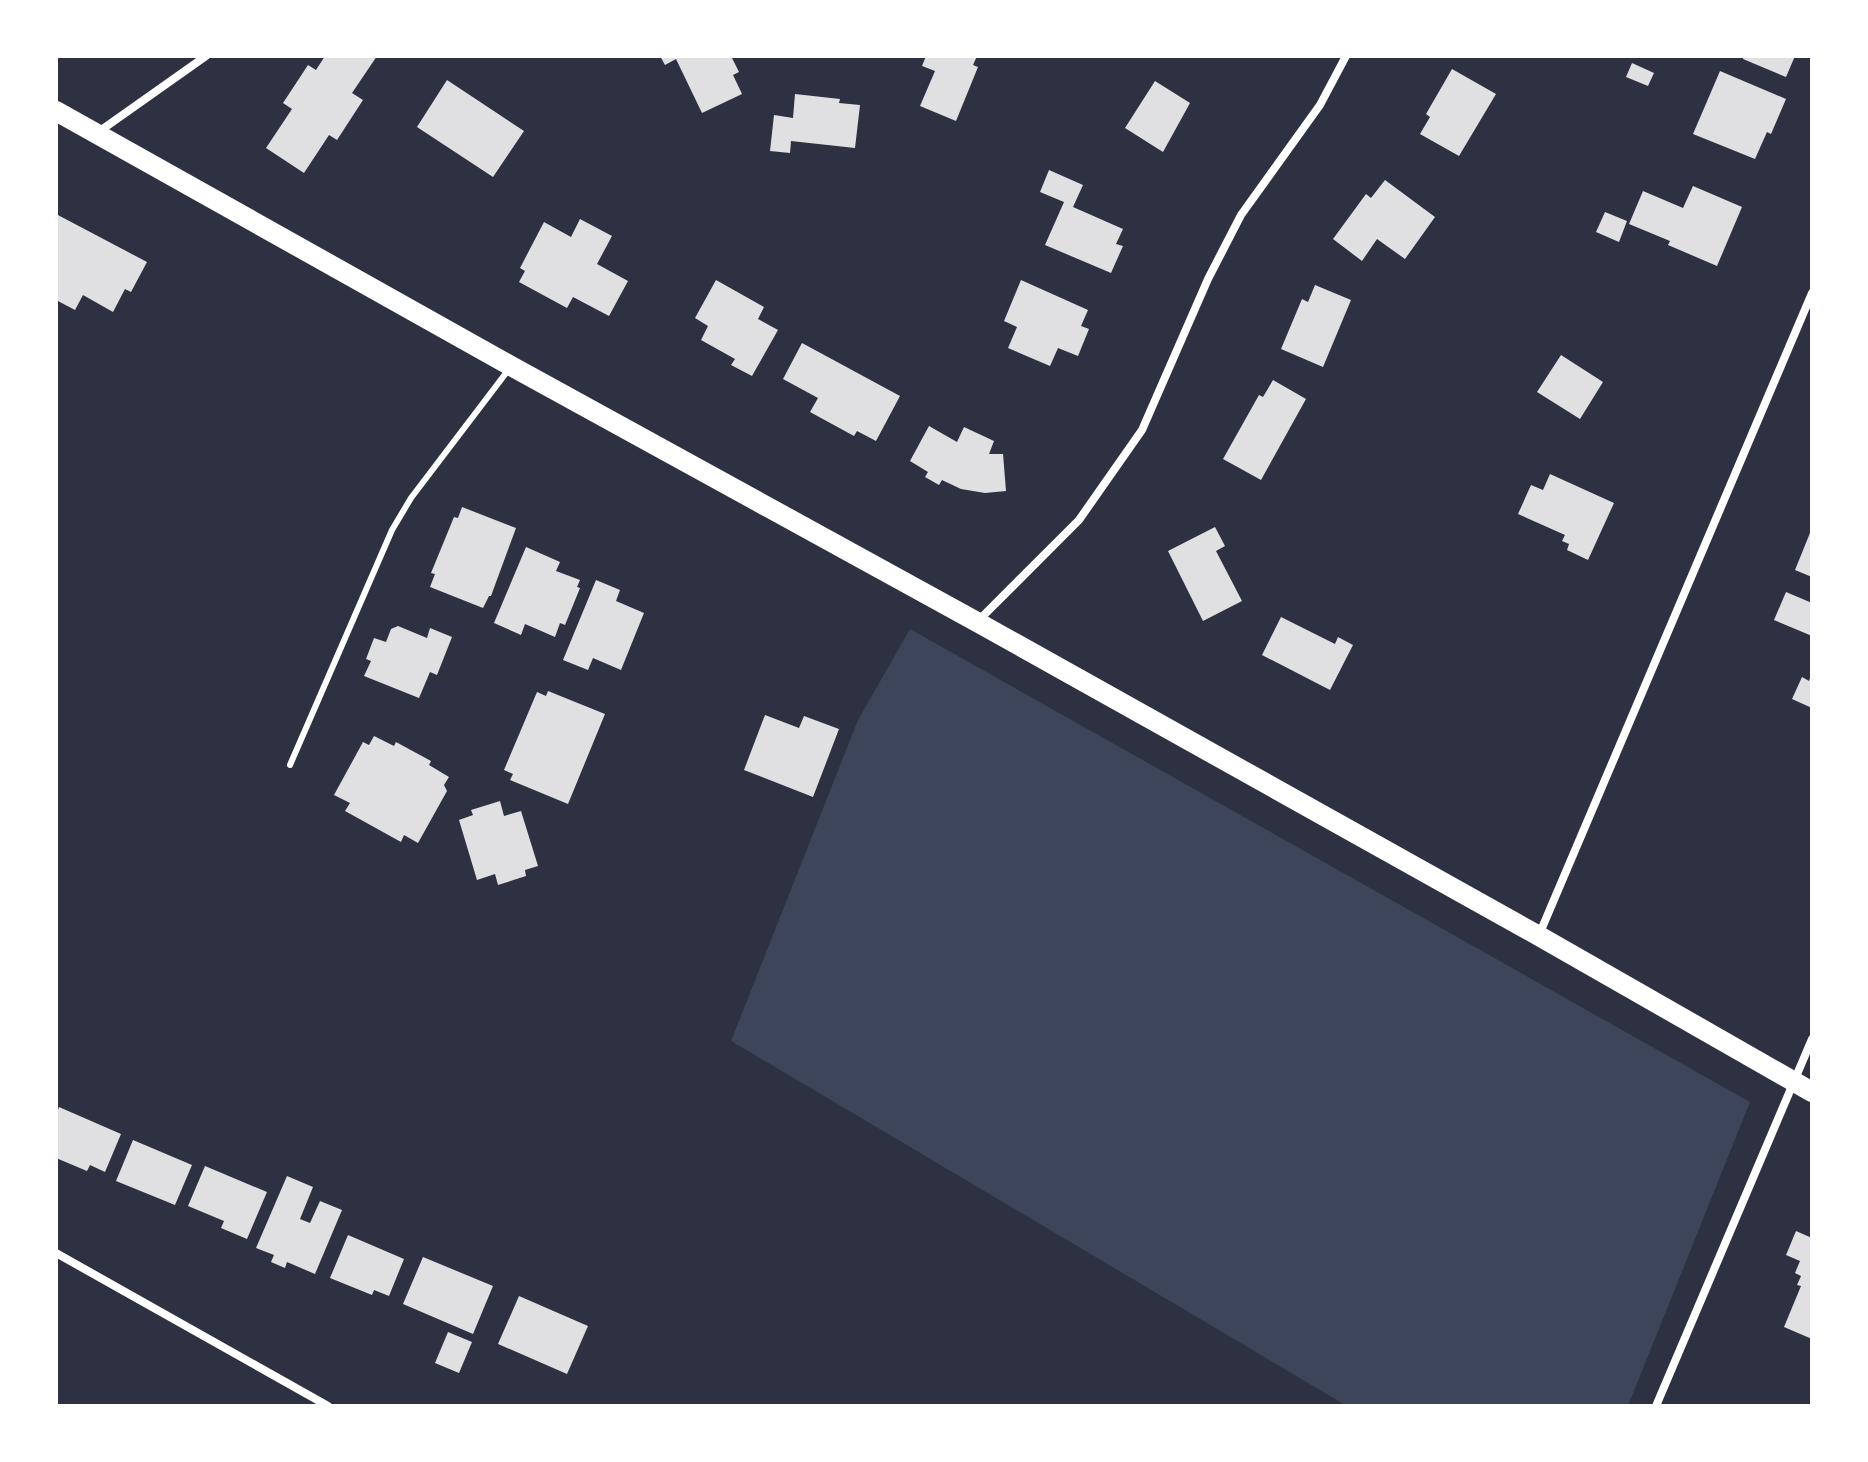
<svg xmlns="http://www.w3.org/2000/svg" width="1868" height="1462" font-family="Georgia,serif">
  <rect width="100%" height="100%" fill="#2d3142"/>
  <path fill="#3c4559" d="M910 629 1750 1102 1628 1406H1347L731 1041 858 720Z"/>
  <path fill="#e0e0e3" d="M325 56H377L352 93 363 100 337 140 329 135 304 173 266 148 292 109 283 103 308 65 316 70Z
    M660 56H731L739 72 733 75 742 94 702 113 676 59 665 65Z
    M926 56H977L973 65 978 67 956 121 920 106 935 71 922 66Z
    M1744 56H1795L1786 77 1743 59Z
    M1632 63 1654 73 1648 86 1626 77Z
    M1452 69 1496 94 1459 156 1420 134 1430 117 1426 114Z
    M1720 71 1786 99 1771 134 1767 132 1755 159 1693 134Z
    M447 80 524 131 493 177 417 127Z
    M1155 81 1190 103 1163 152 1125 128Z
    M795 94 840 99 839 103 860 105 855 148 791 141 790 153 770 151 774 115 793 118Z
    M1049 170 1083 185 1073 207 1123 229 1116 244 1123 246 1111 273 1045 245 1064 202 1040 192Z
    M1385 180 1435 217 1405 259 1377 239 1362 261 1333 239 1366 194 1371 198Z
    M1693 186 1742 207 1717 266 1668 245 1670 241 1629 224 1643 191 1683 208Z
    M1605 212 1627 221 1619 242 1596 232Z
    M56 214 147 262 131 292 125 289 113 312 83 295 75 310 56 300Z
    M580 219 612 236 597 264 628 281 609 316 573 297 567 308 519 282 525 271 520 268 544 222 571 237Z
    M716 280 764 307 758 319 778 330 752 376 731 365 735 359 701 340 708 326 695 318Z
    M1021 280 1088 310 1081 326 1089 329 1078 356 1058 348 1050 366 1008 348 1017 327 1004 321Z
    M1315 285 1351 300 1323 367 1281 349 1302 299 1308 302Z
    M802 343 900 396 876 441 857 431 854 436 810 412 818 398 783 379Z
    M1561 355 1603 382 1580 419 1537 392Z
    M1273 380 1306 399 1261 480 1223 459 1259 395 1263 397Z
    M929 426 957 442 964 427 994 441 989 454H1003L1006 491 985 493 961 489 942 480 939 485 925 477 928 472 910 461Z
    M1550 474 1614 503 1588 560 1567 550 1569 544 1562 541 1565 535 1518 514 1531 485 1543 490Z
    M462 507 516 528 491 596H489L483 608 430 587 435 574 431 573 454 517 458 518Z
    M1215 527 1225 546 1216 551 1242 601 1203 621 1168 551Z
    M1812 528V577L1795 570Z
    M526 547 560 562 556 571 580 580 577 587 580 588 565 625 560 623 555 637 525 624 521 635 494 623Z
    M596 580 620 590 616 601 644 613 621 670 593 658 588 670 563 660Z
    M1786 592 1812 603V636L1774 620Z
    M1281 617 1335 644 1338 637 1353 645 1330 690 1262 655Z
    M398 626 427 638 430 628 452 637 437 675 430 672 419 698 364 676 371 661 366 659 374 638 386 642 391 629Z
    M1812 673V708L1792 699 1802 677 1809 681Z
    M548 691 605 714 568 804 510 780 513 774 504 770 537 692 546 696Z
    M765 715 799 728 804 716 839 729 813 797 744 770Z
    M374 736 394 746 396 742 431 761 429 765 449 777 444 785 447 791 418 843 404 835 401 842 345 811 350 803 334 795 363 742 369 745Z
    M500 801 504 816 521 811 538 866 525 870 526 876 498 885 495 874 477 880 459 820 473 815 471 810Z
    M59 1107 121 1134 105 1172 90 1165 87 1171 56 1158V1115Z
    M133 1140 192 1165 175 1205 116 1181Z
    M205 1166 267 1192 247 1239 221 1228 224 1221 188 1206Z
    M287 1176 313 1187 300 1219 310 1223 320 1201 342 1210 315 1274 287 1262 285 1268 271 1262 274 1255 256 1248Z
    M1796 1231 1812 1238V1339L1784 1327 1801 1286 1797 1285 1801 1276 1795 1273 1800 1261 1786 1255Z
    M348 1235 404 1259 389 1296 374 1290 372 1295 330 1278Z
    M423 1257 493 1286 473 1334 403 1304Z
    M519 1296 588 1326 567 1374 498 1344Z
    M448 1332 472 1342 459 1373 435 1363Z"/>
  <g fill="none" stroke-linecap="round" stroke-linejoin="round">
    <path stroke="#fff" stroke-width="6" d="M290 765 392 530 411 498 509 369"/>
    <path stroke="#fff" stroke-width="8" d="M97 133 206 56
      M978 621 1079 520 1142 430 1208 279 1241 215 1320 105 1346 56
      M1539 935 1812 293
      M56 1253 328 1406
      M1656 1406 1812 1039"/>
    <path stroke="#fff" stroke-width="20" d="M56 111 511 366 977 622 1539 936 1812 1092"/>
  </g>
  <rect width="1868" height="1462" fill="none" stroke="#ffffff" stroke-width="116"/>
</svg>
